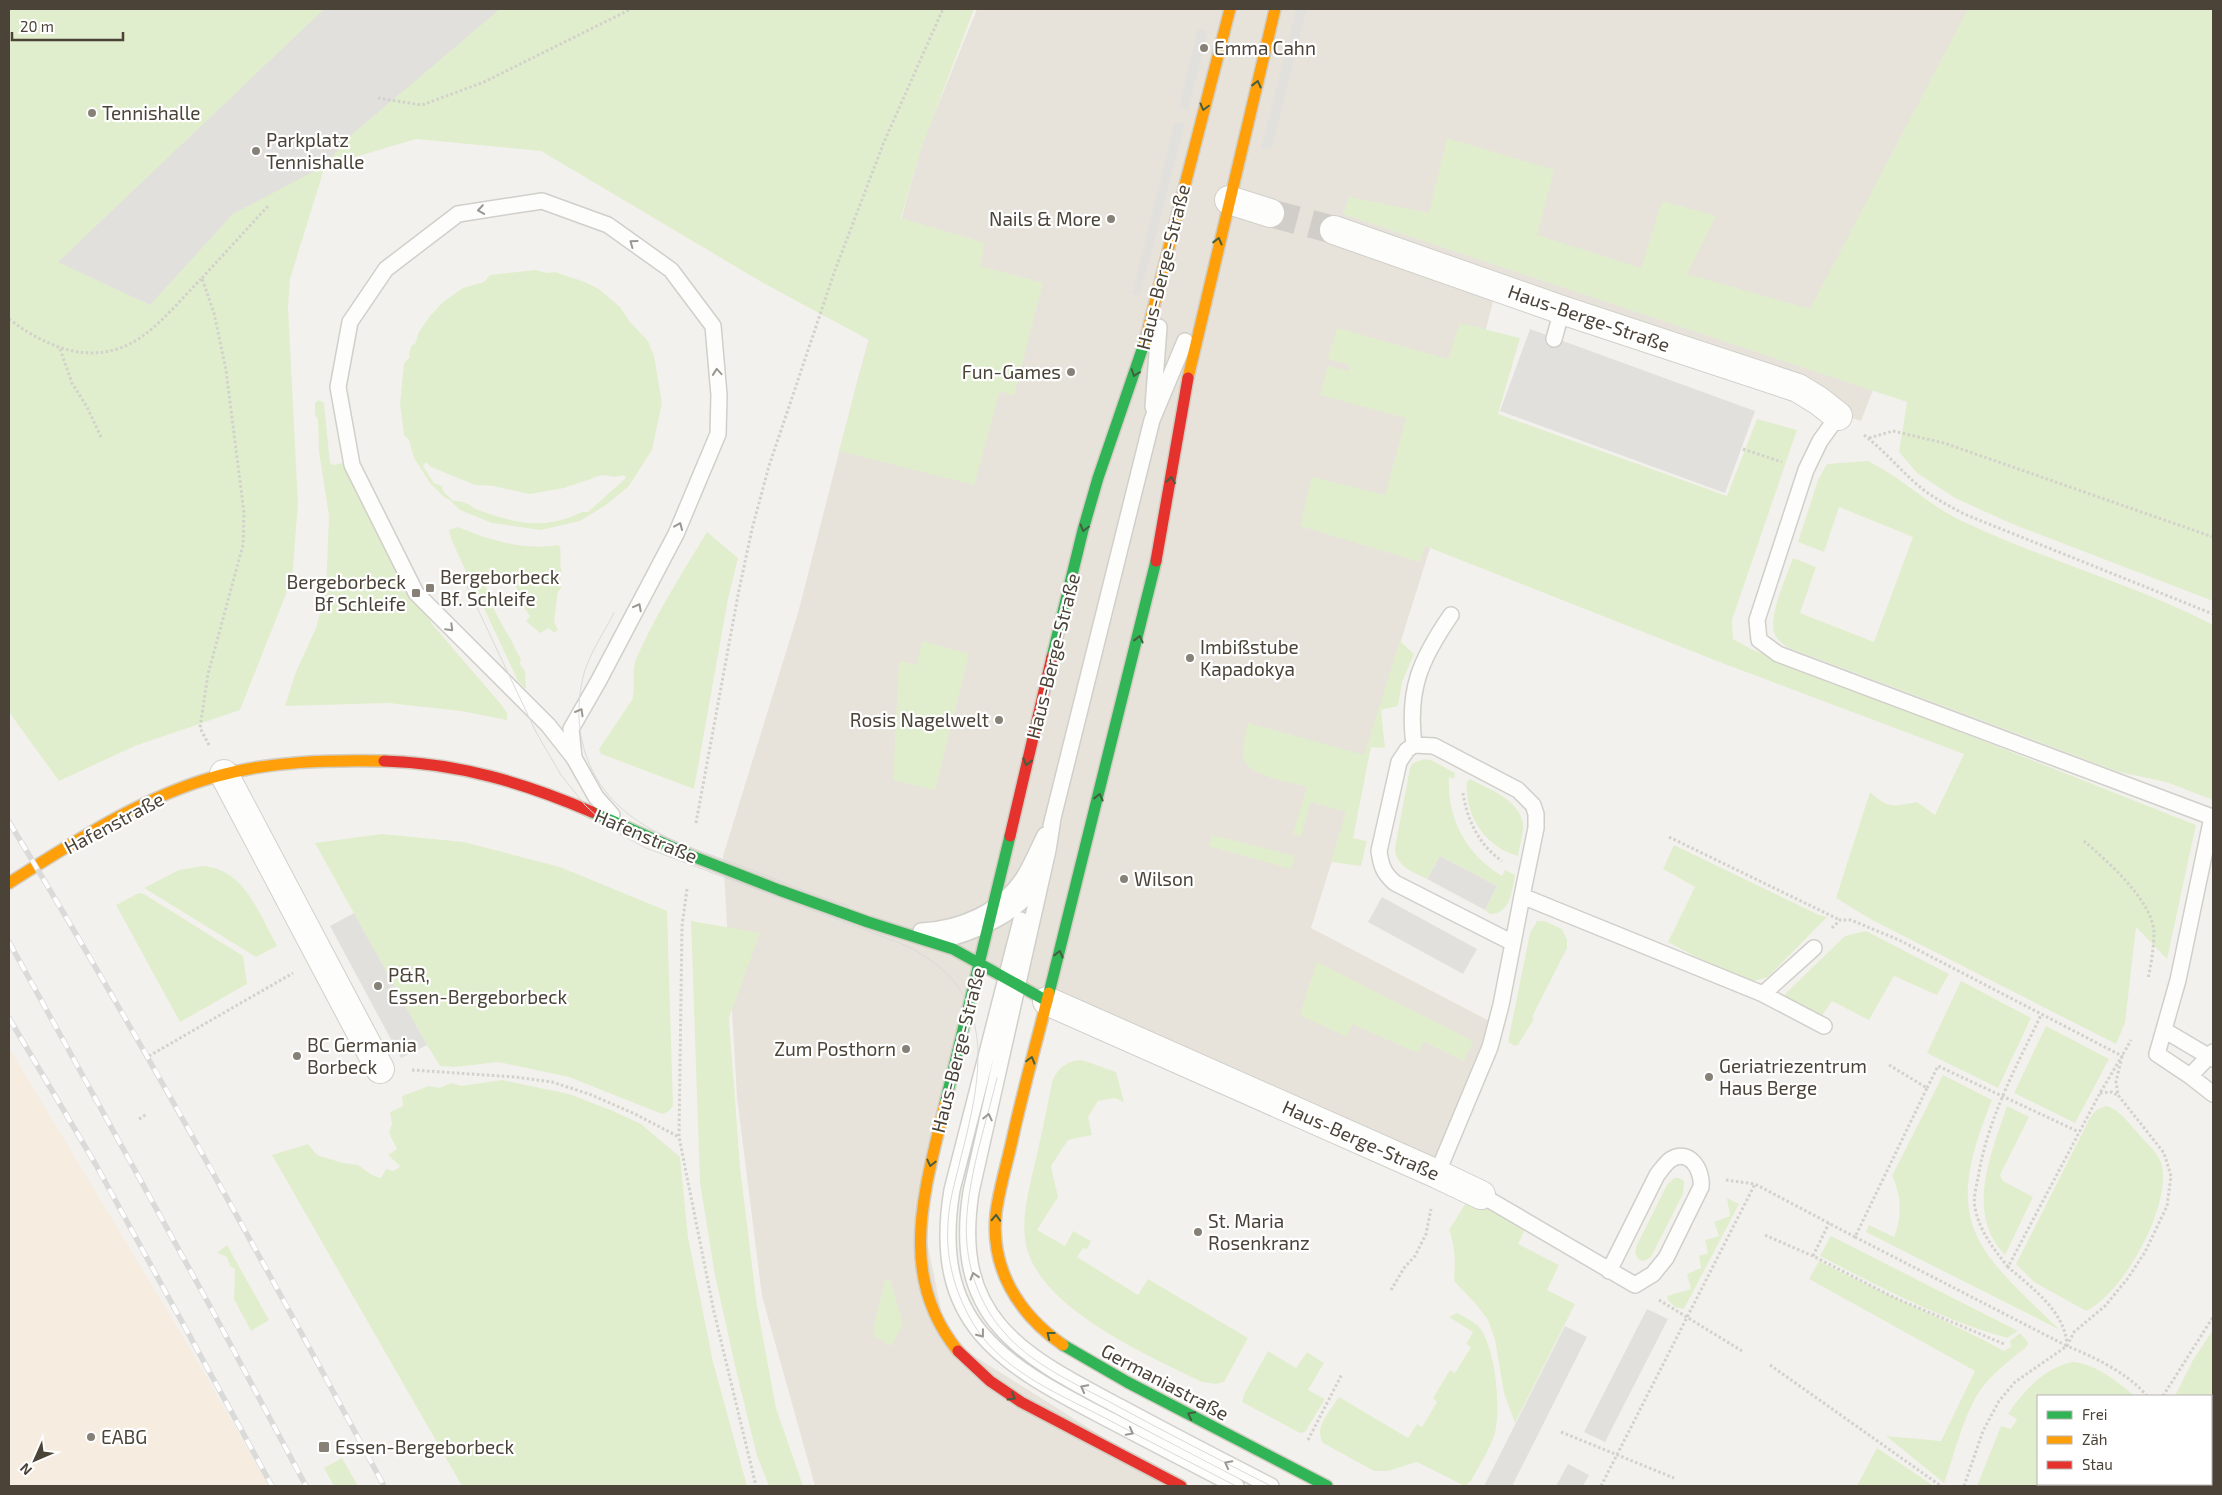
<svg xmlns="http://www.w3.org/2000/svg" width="2222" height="1495" font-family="'Exo 2',sans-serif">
  <rect width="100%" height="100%" fill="#f3f1ed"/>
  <path fill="#e7e3da" d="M977 9H2213L1893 338 1861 421 1495 294 1430 548 1311 928 1499 1026 1441 1172 979 963 921 1212 947 1339 1181 1486H815L762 1296 737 1097 723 856 798 613 857 382 921 147Z"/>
  <path fill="#f6ece0" d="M9 1048 189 1347 269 1486H9Z"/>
  <path fill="#e1eecd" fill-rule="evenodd" d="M9 9H974L920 152 901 218 985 243 980 266 1043 283 1014 396 1000 391 974 485 839 451 869 340 765 284 541 151 416 139 325 166 290 279 288 307 298 504 292 579 240 710 135 746 59 781 9 712Z
    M1968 9H2213V601L2010 523 1955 498 1917 473 1899 452 1907 402 1343 214 1349 197 1429 213 1447 138 1554 170 1537 235 1641 268 1662 201 1716 216 1687 274 1810 309Z
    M535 270 547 273 555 272 585 282 599 289 620 307 630 322 648 341 654 356 662 403 652 450 629 486 606 505 580 521 541 530 492 523 460 510 450 500 444 497 430 483 414 458 409 440 404 435 400 404 404 363 410 357 409 353 412 345 415 344 419 332 430 316 443 302 463 288 484 282 490 275ZM426 462 431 467 475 485 493 486 530 494 564 488 602 475 615 477 624 475 626 478 588 512H582C544 530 519 524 481 511 469 507 470 501 453 501L443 491 442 486 434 483 423 466Z
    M1460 323 1520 338 1498 414 1727 496 1757 419 1797 430 1732 620 1733 639 1751 649 2196 825 2167 959 2136 927 2125 1023 2116 1044 1872 920 1836 898 1870 792C1890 810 1893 806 1917 802L1935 815 1964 754 1722 663 1425 546 1420 562 1300 526 1312 477 1385 495 1406 418 1320 395 1328 366 1349 371 1350 365 1328 359 1337 328 1448 359Z
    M319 400 324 403 330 463 334 465 341 463 348 468 432 624 500 703 507 713V720L461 711 388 703 285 706 295 674 316 628 326 591 329 516 319 452 318 419 315 415V403Z
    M1868 461C1901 477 1927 504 1960 520 2043 560 2132 583 2213 625V800L2166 782 2119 772 1789 648C1784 645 1778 641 1775 635 1767 618 1787 575 1793 558L1816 567 1800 613 1874 642 1913 537 1839 507 1824 552 1798 542 1818 480 1827 464Z
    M458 527C490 540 523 551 559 545 563 554 558 562 562 571L560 574 561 589 558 591 554 622 558 630 554 633 549 628 540 633 526 621 530 616 525 609 516 587 499 578 490 579 486 585C490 605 500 621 510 638 514 645 516 652 521 659L520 664 525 671 526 688H524L518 681 484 608 485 601 477 595 451 539 449 530Z
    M707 532 738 558 728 599 694 789 601 754 599 749 632 700C636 687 631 672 636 659 656 614 682 573 707 532Z
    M922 641 969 654 935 790 893 780 899 661 917 665Z
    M1400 641 1414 654 1402 682 1398 706 1381 710 1385 748 1371 747 1353 838 1367 841 1361 866 1331 862 1346 812 1311 802 1301 836 1293 834 1307 787C1290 781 1245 777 1243 755 1242 744 1246 733 1248 723L1364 755Z
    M1424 759 1431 760 1455 773 1454 779 1449 777C1447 819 1466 854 1502 876L1505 870 1515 875C1512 890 1511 914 1490 914L1485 910 1497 886 1440 856 1427 879C1413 872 1395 866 1395 848L1410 768 1413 763Z
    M1470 779C1490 790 1519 799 1523 824 1524 834 1519 847 1518 856 1486 848 1464 815 1467 782Z
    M382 834 464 842 560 867 667 911 673 1106 669 1111 662 1114 569 1077 498 1062 455 1067 440 1066 427 1045 315 843Z
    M1212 835 1295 856 1291 869 1209 846Z
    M1674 845 1819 915 1827 917 1768 977C1756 981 1748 983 1736 978L1668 942 1695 887 1663 869Z
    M203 866C245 869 259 914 277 946L256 957 144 888 179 870Z
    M139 893 144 894 243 956 247 984 180 1022 116 905Z
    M691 921 760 933 729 1018 740 1167 757 1306 776 1408 803 1486H769L757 1456 736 1370 715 1275 700 1183Z
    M1537 921H1544L1562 929 1567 940V948L1532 1017 1534 1019 1518 1045 1515 1046 1508 1042 1530 933Z
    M1866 931 1949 974 1937 995 1894 976 1869 1020 1832 1001 1821 1017 1783 996 1845 936Z
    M1317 962 1473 1041 1464 1061 1424 1042 1418 1053 1352 1024 1347 1037 1304 1017 1300 1014Z
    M1961 981 2031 1018 1998 1088 1927 1053Z
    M2046 1026 2109 1059 2075 1123 2014 1093Z
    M1082 1060 1116 1072 1124 1102 1115 1098 1098 1101 1088 1117 1092 1135 1068 1140 1051 1166 1058 1197 1037 1230 1065 1246 1073 1231 1091 1241 1087 1249 1083 1248 1077 1257 1138 1295 1148 1279 1248 1338 1224 1382 1216 1384 1202 1382C1147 1355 1033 1306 1025 1239 1022 1214 1029 1188 1035 1163 1041 1136 1047 1109 1052 1082 1057 1068 1068 1060 1082 1060Z
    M1943 1075 1992 1100C1942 1223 1972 1246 2060 1330L1866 1232 1869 1225 1894 1237C1902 1217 1902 1196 1892 1176Z
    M502 1080 569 1094 613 1111 641 1124 680 1157 688 1237 713 1362 747 1486H462L272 1155 308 1144 317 1155 343 1163 358 1165 372 1175 381 1178 386 1169 394 1171 400 1166 388 1155 397 1149 389 1133 392 1124 390 1112 403 1106 402 1096 429 1086 440 1088 451 1083 461 1086Z
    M2007 1106 2029 1117 2000 1175 2003 1181 2033 1197 2005 1255C1964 1213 1992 1152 2007 1106Z
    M2106 1106C2119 1109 2128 1122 2137 1132 2145 1142 2159 1153 2162 1165 2171 1207 2124 1293 2086 1311L2034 1282 2016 1264 2090 1118 2096 1110Z
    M1674 1178H1679L1684 1181 1683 1194 1651 1257 1644 1261 1639 1260 1635 1253 1636 1247 1667 1185Z
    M1469 1198 1525 1229 1518 1244 1559 1265 1547 1290 1575 1304 1515 1423 1504 1393 1495 1340 1488 1320 1475 1303 1454 1281C1455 1263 1456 1248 1449 1230Z
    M1727 1198 1739 1204 1684 1309 1675 1307 1668 1300 1667 1296 1691 1289 1687 1274 1701 1268 1699 1256 1708 1253 1705 1240 1719 1236 1714 1222 1730 1216Z
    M1831 1236 2018 1331 2007 1338C1942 1320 1880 1287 1820 1256Z
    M227 1245 269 1320 251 1331 234 1299 235 1269 230 1266 227 1257 217 1253Z
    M1819 1261C1880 1293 1944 1318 2004 1351L2011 1347 2010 1341 2020 1333 2027 1341 2028 1345 2024 1349C2008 1361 1991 1375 1979 1392 1962 1419 1955 1454 1944 1483L1886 1436 1941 1441 1975 1371 1809 1279Z
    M890 1279 903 1324 891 1346 875 1336 873 1331 885 1280Z
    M1457 1313C1464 1317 1471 1320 1477 1325 1496 1343 1501 1409 1495 1433 1490 1449 1479 1466 1471 1481L1465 1486 1417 1462 1388 1471H1374L1323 1443C1313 1428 1331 1410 1339 1397L1408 1438 1417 1424 1422 1427 1437 1402 1433 1398 1450 1370 1455 1373 1471 1347 1466 1344 1473 1332 1449 1317Z
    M2213 1330V1486H2197V1484H2211V1396H2175L2193 1360Z
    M1268 1351 1296 1368 1307 1352 1324 1363 1308 1390 1325 1399 1305 1432 1300 1433 1242 1402 1244 1394Z
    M2073 1362C2097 1364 2117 1382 2135 1396H2038V1484H2182V1486H1977L2001 1426 2011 1429 2017 1419 2008 1414C2023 1391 2045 1367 2073 1362Z
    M1877 1448 1934 1486H1857Z
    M342 1458 358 1486H334L324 1468Z"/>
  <path fill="#e2e0dc" d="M324 9H500L349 137 324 166 233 214 150 305 58 262Z
    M1296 9H1307L1300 38 1272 146 1269 149H1261Z
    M1198 29 1208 32 1188 110 1179 107Z
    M1175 122 1185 124 1140 296 1132 294Z
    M1530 329 1755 411 1725 493 1500 411Z
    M1440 856 1497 886 1485 910 1427 879Z
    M1382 897 1477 949 1463 974 1368 922Z
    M354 913 427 1045 401 1058 330 926Z
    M1647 1309 1668 1319 1605 1442 1584 1432Z
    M1565 1326 1587 1337 1512 1486H1484Z
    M1568 1464 1589 1475 1583 1486H1556Z"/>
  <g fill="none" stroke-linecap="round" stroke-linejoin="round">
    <path stroke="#d1cec9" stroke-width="28" stroke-dasharray="28 14" stroke-linecap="butt" d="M1270 213 1334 230"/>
    <g stroke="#d1cfca" stroke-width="18">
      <path id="lane" d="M1554 339 1562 310
        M1153 407 1159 327
        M1838 416 1820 441 1806 470 1757 620 1759 640 1778 654 2212 817 2178 980 2157 1054 2190 1076 2213 1052
        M1414 745 1434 746 1518 790 1533 805 1536 814V828L1522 896 1763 994 1824 1026
        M574 758 571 729 598 682 676 534 718 434 719 395 713 326 671 270 608 225 542 201 458 214 386 269 350 322 338 387 352 465 416 593 548 725 574 758 596 797 612 815
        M1053 818 1048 850 971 1192C951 1320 1022 1355 1120 1407 1170 1434 1220 1460 1271 1486
        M1051 826 1152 420 1185 341
        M1021 920 952 1190C930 1323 1000 1363 1104 1417 1148 1440 1192 1463 1236 1486
        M921 931C961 929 1001 912 1024 877 1032 864 1038 849 1045 835
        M938 941C971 934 1023 913 1037 880
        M1513 943 1522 896
        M1763 994 1814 948
        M2164 1030 2213 1059
        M2190 1076 2213 1094
        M1437 1174 1490 1047 1501 1005 1513 943 1395 883C1383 873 1381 865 1379 851L1399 762 1407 750 1414 745C1407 690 1420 660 1451 615
        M1481 1195 1635 1285 1653 1274 1666 1258 1701 1187C1703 1170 1689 1147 1670 1160 1665 1164 1661 1170 1657 1175L1609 1271"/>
    </g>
    <g stroke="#d1cfca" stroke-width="30">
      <path id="street" d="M1229 200 1270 213
        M1334 230 1562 310 1798 388 1819 401 1838 416
        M224 774 380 1069
        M1047 1001 1437 1174 1481 1195"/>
    </g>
    <g stroke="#d3cec4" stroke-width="14">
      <path id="fast" d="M1052 657 1083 530 1098 478 1145 341
        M592 812 692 856 779 890 868 922 953 949 1047 1001
        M1049 993 1156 561
        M945 1104 1010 836
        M1063 1345 1127 1382 1327 1486"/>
    </g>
    <g stroke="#d3cec4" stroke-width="14">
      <path id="slow" d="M1145 341 1230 9
        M1188 378 1275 9
        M9 883C74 842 140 798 214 777 269 761 328 760 384 761
        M1049 993C1036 1044 1022 1094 1011 1145 1006 1167 999 1190 996 1213 990 1268 1018 1314 1063 1345
        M945 1104C925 1190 896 1275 958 1351"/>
    </g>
    <g stroke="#d3cec4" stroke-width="14">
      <path id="jam" d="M1156 561 1188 378
        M384 761C458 763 525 783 592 812
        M1010 836 1052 657
        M958 1351 990 1381 1021 1402 1181 1486"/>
    </g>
    <path stroke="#d3d1cb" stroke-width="3" stroke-dasharray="2.5 2.5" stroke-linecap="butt" d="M378 98 422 105 484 82 631 9
      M202 278 268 206
      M9 319C55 354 106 370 154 327 171 312 186 294 202 278L214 313 226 370 244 513 243 545 208 674 200 728 209 745
      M60 349 72 383 87 407 101 437
      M1864 435C1882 449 1896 465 1912 480 1927 495 1946 504 1964 514L2213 614
      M1869 438 1893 431 1944 443 2213 537
      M1743 449 1782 462
      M1463 793C1467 820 1479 845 1502 861
      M696 823 739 590 752 529 769 466 834 273 884 142 943 9
      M1669 837 1840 920
      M2084 841C2107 861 2152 900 2154 932 2154 947 2151 964 2148 979
      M687 889 682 926 679 1137 714 1312 756 1486
      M1832 928 1840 920H1851L1899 940 2122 1056 2100 1093 2008 1267C2032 1288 2066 1312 2067 1346 2094 1357 2128 1373 2147 1396
      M149 1056 293 973
      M1889 1065 1927 1088 1855 1237 2067 1346
      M412 1070 515 1077 552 1082 589 1094 635 1114 679 1137
      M1927 1088 1938 1066 2079 1132
      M2100 1093 2112 1092 2117 1095
      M139 1119 147 1114
      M1726 1180 1755 1184 1855 1237
      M1765 1235 1813 1256 1895 1298 2004 1344
      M1813 1256 1829 1223
      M2008 1267C1993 1248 1980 1232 1975 1208 1973 1199 1976 1187 1978 1178 1987 1120 2016 1067 2041 1015
      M1391 1290 1404 1268 1415 1256 1426 1234 1431 1209
      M1659 1300 1742 1351
      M1770 1365 1941 1486
      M2163 1396 2213 1317
      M1561 1432 1674 1478
      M1308 1440 1342 1374
      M2188 1484V1486
      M1601 1486 1755 1184
      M1964 1486 1983 1431 1999 1401 2015 1382 2067 1346 2074 1332 2105 1306 2128 1278 2145 1252 2167 1206 2171 1176 2164 1153 2118 1095 2116 1082 2122 1056 2131 1040"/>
    <use href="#lane" stroke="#fdfdfc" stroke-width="15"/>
    <use href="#street" stroke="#fdfdfc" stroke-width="28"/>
    <use href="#fast" stroke="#30b455" stroke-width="11"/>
    <use href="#slow" stroke="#ff9f0a" stroke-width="11"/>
    <use href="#jam" stroke="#e5322d" stroke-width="11"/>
    <path stroke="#dadad9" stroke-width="1" d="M463 578 536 732 561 775 585 805 604 823 620 834 646 848 900 943C999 987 984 1068 961 1157 956 1179 949 1200 948 1223 945 1261 957 1300 978 1331 1007 1373 1061 1395 1105 1418 1148 1441 1192 1463 1236 1486
      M614 613C604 632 592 650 585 670 578 693 577 718 582 741 600 819 669 840 736 864 774 878 811 895 849 906
      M997 1078C985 1128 962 1194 967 1245 970 1276 982 1307 1003 1331 1030 1363 1070 1381 1106 1400 1161 1430 1216 1458 1271 1486"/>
    <g stroke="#dadad9" stroke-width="5.5">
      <path id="rail" d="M9 822C141 1039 264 1262 384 1486
        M9 942 211 1308 306 1486
        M9 1018 96 1165 272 1486"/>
    </g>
    <use href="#rail" stroke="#fff" stroke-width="4" stroke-dasharray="11" stroke-linecap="butt"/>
  </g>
  <defs><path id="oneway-chevron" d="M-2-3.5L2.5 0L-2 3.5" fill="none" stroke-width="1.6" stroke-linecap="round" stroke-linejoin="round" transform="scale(1.25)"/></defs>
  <g stroke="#445f3f">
    <use href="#oneway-chevron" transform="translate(1257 84) rotate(-76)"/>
    <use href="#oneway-chevron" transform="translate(1204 107) rotate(105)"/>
    <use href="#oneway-chevron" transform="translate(1218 241) rotate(-76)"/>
    <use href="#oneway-chevron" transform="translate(1135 373) rotate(109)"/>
    <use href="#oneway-chevron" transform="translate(1171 480) rotate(-81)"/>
    <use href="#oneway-chevron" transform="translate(1084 528) rotate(105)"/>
    <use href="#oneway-chevron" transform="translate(1139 639) rotate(-76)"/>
    <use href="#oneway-chevron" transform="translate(1027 762) rotate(104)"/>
    <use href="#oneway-chevron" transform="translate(1099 797) rotate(-76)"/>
    <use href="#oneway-chevron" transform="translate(1059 954) rotate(-76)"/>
    <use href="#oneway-chevron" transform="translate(1031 1060) rotate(-74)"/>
    <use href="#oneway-chevron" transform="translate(931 1163) rotate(103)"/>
    <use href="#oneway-chevron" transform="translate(996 1218) rotate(-87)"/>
    <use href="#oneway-chevron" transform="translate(1050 1335) rotate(-142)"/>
    <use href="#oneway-chevron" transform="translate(1012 1397) rotate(30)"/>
    <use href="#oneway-chevron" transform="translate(1191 1415) rotate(-153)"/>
  </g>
  <g stroke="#9b9790">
    <use href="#oneway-chevron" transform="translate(481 210) rotate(171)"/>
    <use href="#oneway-chevron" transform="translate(633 243) rotate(-144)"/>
    <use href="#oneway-chevron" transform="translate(717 372) rotate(-95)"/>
    <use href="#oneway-chevron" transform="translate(679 526) rotate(-67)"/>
    <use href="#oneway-chevron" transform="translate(638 607) rotate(-62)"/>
    <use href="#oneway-chevron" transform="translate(450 628) rotate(45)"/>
    <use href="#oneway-chevron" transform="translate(580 712) rotate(-60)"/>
    <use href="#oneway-chevron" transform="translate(988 1117) rotate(-77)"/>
    <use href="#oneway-chevron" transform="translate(974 1276) rotate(-107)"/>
    <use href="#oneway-chevron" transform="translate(981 1334) rotate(52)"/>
    <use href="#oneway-chevron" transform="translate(1084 1388) rotate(-152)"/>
    <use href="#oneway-chevron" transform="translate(1130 1432) rotate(28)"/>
    <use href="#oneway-chevron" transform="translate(1228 1464) rotate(-152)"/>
  </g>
  <g fill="#868077" stroke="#fff" stroke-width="2">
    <circle cx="1204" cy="48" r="5"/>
    <circle cx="92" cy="113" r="5"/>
    <circle cx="256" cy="151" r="5"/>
    <circle cx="1111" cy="219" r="5"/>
    <circle cx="1071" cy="372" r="5"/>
    <rect x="425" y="583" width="10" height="10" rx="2.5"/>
    <rect x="411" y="588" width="10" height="10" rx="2.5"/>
    <circle cx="1190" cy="658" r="5"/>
    <circle cx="999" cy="720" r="5"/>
    <circle cx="1124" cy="879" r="5"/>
    <circle cx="378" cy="986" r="5"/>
    <circle cx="906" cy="1049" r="5"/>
    <circle cx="297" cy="1056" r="5"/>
    <circle cx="1709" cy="1077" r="5"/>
    <circle cx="1198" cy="1232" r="5"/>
    <circle cx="91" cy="1437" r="5"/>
    <rect x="318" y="1441" width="12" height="12" rx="2.5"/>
  </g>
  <g text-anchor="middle" stroke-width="4.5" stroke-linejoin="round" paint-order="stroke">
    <g font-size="19" fill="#4b4338" stroke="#fff" text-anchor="start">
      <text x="1214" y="55">Emma Cahn</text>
      <text x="102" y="120">Tennishalle</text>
      <text x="266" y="147">Parkplatz<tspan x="266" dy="22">Tennishalle</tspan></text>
      <text x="1101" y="226" text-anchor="end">Nails &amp; More</text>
      <text x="1061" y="379" text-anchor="end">Fun-Games</text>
      <text x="440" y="584">Bergeborbeck<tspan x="440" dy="22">Bf. Schleife</tspan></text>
      <text x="406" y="589" text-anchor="end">Bergeborbeck<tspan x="406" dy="22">Bf Schleife</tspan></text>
      <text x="1200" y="654">Imbißstube<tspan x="1200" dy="22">Kapadokya</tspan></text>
      <text x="989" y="727" text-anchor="end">Rosis Nagelwelt</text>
      <text x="1134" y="886">Wilson</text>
      <text x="388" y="982">P&amp;R,<tspan x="388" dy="22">Essen-Bergeborbeck</tspan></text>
      <text x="307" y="1052">BC Germania<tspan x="307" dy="22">Borbeck</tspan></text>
      <text x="896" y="1056" text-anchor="end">Zum Posthorn</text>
      <text x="1719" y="1073">Geriatriezentrum<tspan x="1719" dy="22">Haus Berge</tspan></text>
      <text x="1208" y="1228">St. Maria<tspan x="1208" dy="22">Rosenkranz</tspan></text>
      <text x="101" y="1444">EABG</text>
      <text x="335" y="1454">Essen-Bergeborbeck</text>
    </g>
    <g font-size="19" fill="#4b4338" stroke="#fff">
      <text transform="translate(1163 267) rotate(-76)" y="7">Haus-Berge-Straße</text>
      <text transform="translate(1589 318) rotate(19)" y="7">Haus-Berge-Straße</text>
      <text transform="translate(1053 656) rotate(-76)" y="7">Haus-Berge-Straße</text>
      <text transform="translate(114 823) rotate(-28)" y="7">Hafenstraße</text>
      <text transform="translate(646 836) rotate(23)" y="7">Hafenstraße</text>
      <text transform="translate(958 1050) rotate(-76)" y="7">Haus-Berge-Straße</text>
      <text transform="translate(1361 1140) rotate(24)" y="7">Haus-Berge-Straße</text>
      <text transform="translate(1165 1382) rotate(28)" y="7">Germaniastraße</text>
    </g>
  </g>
  <rect width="2222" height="1495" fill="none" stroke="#4b4338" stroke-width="20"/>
  <rect x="2037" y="1395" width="175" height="90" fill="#ffffff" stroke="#b7b4af"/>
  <rect x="2047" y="1411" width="25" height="8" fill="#30b455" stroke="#b7b4af"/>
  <text x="2082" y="1420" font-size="15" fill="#4b4338">Frei</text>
  <rect x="2047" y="1436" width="25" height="8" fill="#ff9f0a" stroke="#b7b4af"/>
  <text x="2082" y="1445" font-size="15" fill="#4b4338">Zäh</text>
  <rect x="2047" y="1461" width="25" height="8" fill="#e5322d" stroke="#b7b4af"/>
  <text x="2082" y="1470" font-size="15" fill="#4b4338">Stau</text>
  <g transform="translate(35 1460) rotate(225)" stroke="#ffffff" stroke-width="4" paint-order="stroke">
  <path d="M0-4L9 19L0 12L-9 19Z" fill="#4b4338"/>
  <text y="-8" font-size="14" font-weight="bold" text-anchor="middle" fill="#4b4338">N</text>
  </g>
  <path d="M12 32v8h111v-8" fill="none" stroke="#4b4338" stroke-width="2.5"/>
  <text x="20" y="32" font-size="15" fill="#4b4338" stroke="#ffffff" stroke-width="4" paint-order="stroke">20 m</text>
</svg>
